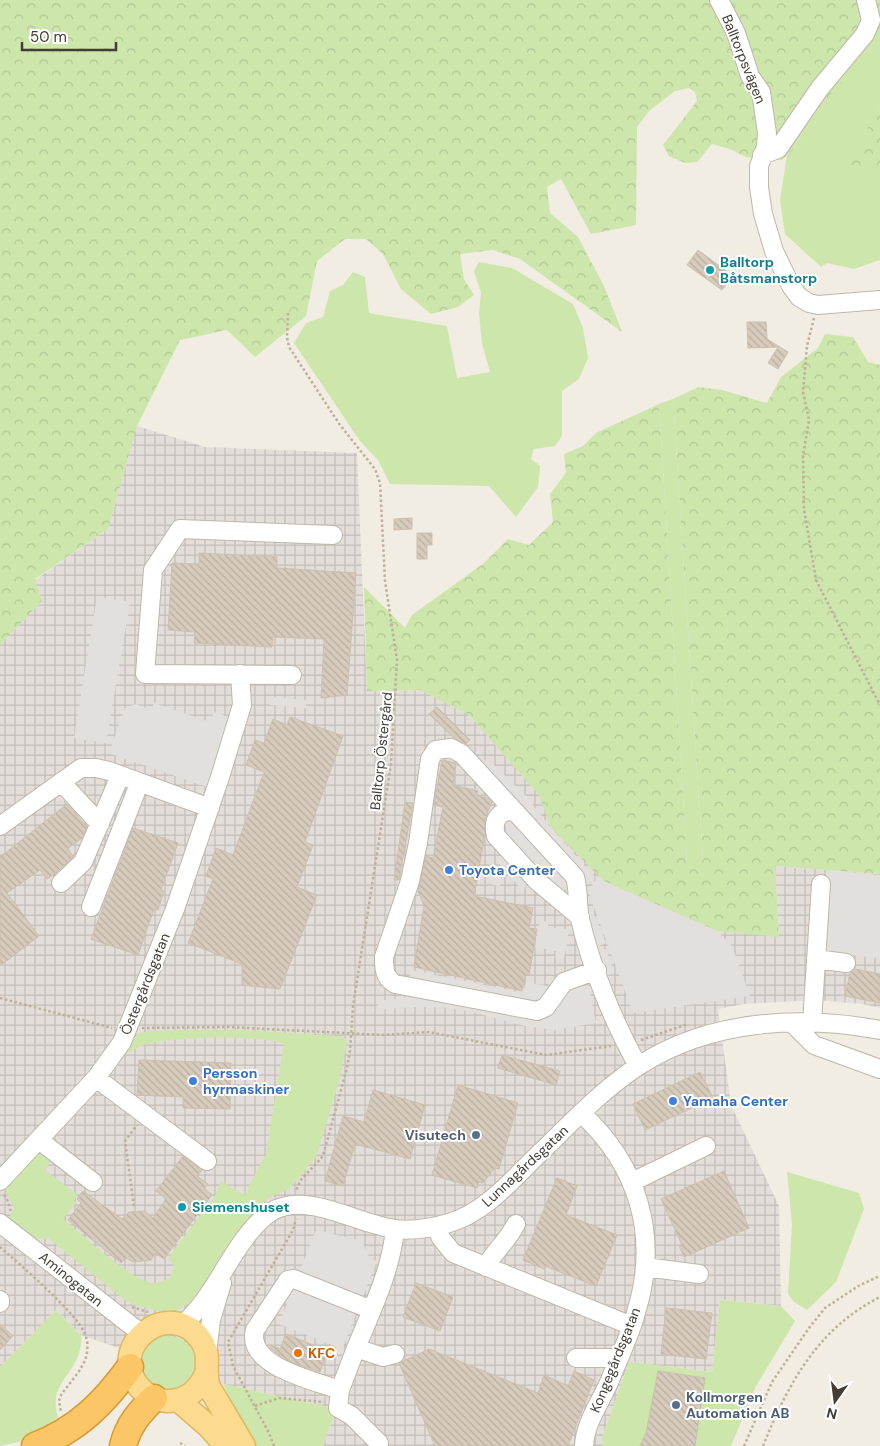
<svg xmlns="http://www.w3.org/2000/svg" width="880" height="1446" font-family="'DM Sans',sans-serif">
  <defs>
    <pattern id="industrial-grid" width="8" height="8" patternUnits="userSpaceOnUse" patternTransform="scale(1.25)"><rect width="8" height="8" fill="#e3ded9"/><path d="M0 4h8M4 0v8" fill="none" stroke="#c4bfbb"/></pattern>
    <pattern id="forest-crowns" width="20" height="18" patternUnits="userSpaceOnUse" patternTransform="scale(1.25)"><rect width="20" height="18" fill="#cde6ac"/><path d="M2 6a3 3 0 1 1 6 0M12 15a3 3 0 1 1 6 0" fill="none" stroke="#b1c695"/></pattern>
    <pattern id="building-back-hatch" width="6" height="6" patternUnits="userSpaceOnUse" patternTransform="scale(1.25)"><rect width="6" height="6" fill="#d6cbbc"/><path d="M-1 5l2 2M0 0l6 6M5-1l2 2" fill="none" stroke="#b9afa2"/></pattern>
  </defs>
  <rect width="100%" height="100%" fill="#f1ede3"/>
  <path fill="url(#industrial-grid)" d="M137 426 205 447 357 453 367 691 420 690 469 715 540 795 551 828 779 937 775 866 880 874V1008L862 1004 817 1000 743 1004 718 1009 731 1105 779 1206 781 1306 720 1300 712 1372 629 1362 602 1438 603 1446H323L333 1419 328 1407 223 1384 81 1335 56 1310 0 1367V645L42 601 35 580 108 529Z"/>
  <path fill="#cde6ac" d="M876 44 880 46V105L850 164 880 174V260L854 269 827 263 821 267 785 234 780 200 787 155 795 148 810 117Z
    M479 262 512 268 573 304 583 328 588 358 579 379 562 391V436L555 446 534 449 531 459 540 466 538 487 516 517 489 486 390 484 378 460 360 441 294 343 306 323 323 317 330 291 343 285 353 272 365 277 369 313 447 326 457 378 490 372 482 343 479 314 481 293 474 271Z
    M673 399 703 861H687L659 404Z
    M178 1030H240L338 1036 345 1038 347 1043 338 1085 316 1157 289 1189 270 1197 257 1207 196 1299 177 1310 160 1311 133 1305 126 1301 48 1238 37 1239 9 1218 14 1209 5 1188 38 1152 51 1160 45 1171 77 1194 74 1200 76 1203 63 1219C81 1234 131 1280 151 1283 158 1284 164 1280 170 1278L174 1266 168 1258 215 1196 221 1181 244 1195 266 1154 284 1043C255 1035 166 1035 139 1047 132 1050 125 1055 119 1059 133 1025 146 1032 178 1030Z
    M787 1172 859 1193 864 1209 836 1282 807 1310 794 1302 788 1294 792 1224Z
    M720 1300 781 1306 795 1321 755 1388 731 1446H603L602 1438 629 1362 712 1372Z
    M56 1310 81 1335C84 1376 41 1381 61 1424L36 1438 0 1446V1367Z
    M141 1363a27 27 0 1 1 54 0a27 27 0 1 1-54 0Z
    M223 1384 328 1407 333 1419 323 1446H254Z"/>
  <path fill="url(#forest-crowns)" d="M0 0H880V46L876 45 810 117 795 148 782 160 746 157 730 149 712 144 697 162 685 163 669 156 663 145 697 101 695 92 689 88 675 91 649 111 637 127 636 225 591 234 561 179 547 187 550 213 578 237 604 286 622 332 520 259 493 250 460 254 464 279 474 295 458 307 431 314 401 289 383 254 366 239H345L317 261 306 316 255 357 227 330 180 340 137 426 108 529 35 579 42 601 0 645Z
    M880 105V174L879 175 849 164Z
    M825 334 853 337 868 362 880 365V874L775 866 779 937 717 931 605 882 551 828 539 795 469 715 420 690 367 691 364 587 405 628 412 615 484 563 508 539 529 545 553 522 550 494 566 473 564 454 583 446 596 433 659 404 687 861H703L673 399 698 387 722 390 767 403 781 377 818 348Z"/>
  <path fill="#e2dfdc" d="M97 597 130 602 106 743 74 738Z
    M270 697 306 700V708L270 705Z
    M154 703 210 722 214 712 231 718 207 787 109 753 125 708 136 704 151 710Z
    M487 758 526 796 551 828 595 877 588 884 544 836 518 801 481 765Z
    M510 818 571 886 556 896 501 835 508 830 503 823Z
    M502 853 528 882 523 891 504 869 500 886 492 885 495 867 503 868 497 861Z
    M826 870 880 875V958L827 953Z
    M597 878 717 931 732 946 750 996 633 1013 588 891Z
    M592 910 606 943 596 947 583 914Z
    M540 921 548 922V927L569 930 564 959 555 958 556 951 535 947Z
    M606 949 614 973 606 976 598 952Z
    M411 970 523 993 526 982 568 990 588 985 596 1023 555 1030 525 1026 472 1012 443 1007H412L378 1010V1001L405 998Z
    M316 1230 362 1241 370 1259 377 1261 342 1349 279 1324Z"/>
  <path fill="url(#building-back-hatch)" stroke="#cdc0ac" d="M698 250 733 276 722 290 687 265Z
    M747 322H766L767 339 788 352 778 369 768 363 778 347 748 348Z
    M412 518V529L394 530V519Z
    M417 533H432V545H427V559H417Z
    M199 553 277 557V568L356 573 347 695 321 698 324 639 273 637 272 647 194 643 195 632 168 630 172 563 199 564Z
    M437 707 470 740 466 744 454 738 429 714Z
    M290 717 343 736 305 842 313 845 297 887 317 895 280 989 242 985V964L188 943 213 879 206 876 216 848 233 855 264 772 246 765 255 740 264 743 273 719 287 725Z
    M442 760 456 763 453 785 478 791 477 796 488 798 492 802 485 819V835L474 896 533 908 529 928 537 929 529 975H526L522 991 414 967 424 906 418 891 426 856 433 858 443 807 434 805Z
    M405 802 413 803 399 880H394Z
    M67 804 87 827 82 838 68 848 73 857 57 872 47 879 40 870 7 893 39 936 0 966V857Z
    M133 828 178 843 161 890 164 891 158 910 154 909 138 955 91 939Z
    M855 969 880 974V1003L845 996 850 973Z
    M502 1055 560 1071 556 1085 498 1068Z
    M139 1060 231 1063 230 1109 183 1108V1097L137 1095Z
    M700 1072 713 1098 645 1130 633 1104Z
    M458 1085 518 1103 499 1169 495 1168 483 1183 479 1182 477 1188 432 1175Z
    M373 1090 425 1105 410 1159 355 1144 343 1186 325 1181 343 1116 364 1122Z
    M183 1156 202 1170 197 1176 208 1184 204 1188 212 1195 164 1259 155 1253 151 1260 133 1262 126 1258 121 1263 68 1220 81 1203 77 1199 83 1191 122 1219 129 1212 145 1211 153 1218 166 1199 156 1191Z
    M724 1171 749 1228 684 1257 679 1246 682 1245 661 1199Z
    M557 1178 577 1186 566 1215 617 1235 596 1286 545 1266 544 1269 523 1260Z
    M416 1283 453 1297 440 1331 403 1317Z
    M666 1308 712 1313 706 1359 661 1354Z
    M0 1324 13 1336 0 1350Z
    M286 1334 328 1351 320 1372 289 1361 270 1348 271 1345 280 1349Z
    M429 1349 538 1393 544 1375 568 1386 574 1371 594 1380 568 1446H435L399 1363Z
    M658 1371 705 1378 695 1446H640L646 1433Z"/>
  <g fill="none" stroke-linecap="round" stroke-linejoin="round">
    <g stroke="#bfb7a9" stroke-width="20">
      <path id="minor" d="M719 0 736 33 750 76 761 92 767 133 766 147 759 166V187L763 214 774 251 791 286 799 297 809 303 818 305 880 300
        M762 155 778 149 820 88 865 34 871 20 866 0
        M292 675 145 674 153 570 180 529 333 535
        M61 782 100 824
        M514 811C498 810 492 821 496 836L536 880 580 917
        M0 826 81 768H96L109 771 210 808
        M61 883 83 862 120 776
        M91 907 139 784
        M816 959 846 963
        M597 970 564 982 546 1007 537 1011 395 984C384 977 384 969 384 957L410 881 418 843 430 759 436 750 451 748 462 754 575 877C579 891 577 905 580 919 591 967 614 1023 638 1066
        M812 1023 821 884
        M793 1024 814 1045 880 1069
        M96 1078 207 1161
        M581 1113C638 1165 659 1235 637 1309 631 1334 619 1357 610 1380 601 1402 585 1422 584 1446
        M39 1140 93 1182
        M0 1181 96 1078 122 1042 175 909 220 777 242 705 240 674
        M632 1182 706 1146
        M0 1223 142 1334
        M436 1226 441 1238 453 1253 632 1326
        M486 1267C494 1251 507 1242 516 1224
        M645 1267 699 1274
        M0 1300V1303
        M182 1325C218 1295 234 1237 271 1212 306 1190 359 1225 395 1229 413 1231 432 1228 449 1223 487 1212 515 1176 543 1150 573 1121 604 1088 640 1065 710 1020 799 1015 880 1030
        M356 1348 340 1390 338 1408 352 1416 379 1443
        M207 1353 211 1320 222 1283
        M395 1354 383 1357 356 1348C372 1309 391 1271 395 1229
        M576 1358H619
        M340 1390C315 1381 245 1366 255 1330L288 1280 294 1279 372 1310"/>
    </g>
    <g stroke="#e1b862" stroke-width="25">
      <path id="major" d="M205 1376C198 1390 186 1401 169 1401 158 1401 147 1396 139 1387 105 1346 170 1296 201 1340 212 1356 203 1370 209 1387L244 1446
        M178 1400 208 1426 226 1446"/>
    </g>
    <g stroke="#da9935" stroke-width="29">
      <path id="highway" d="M35 1446C77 1430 104 1403 130 1367
        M123 1446C128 1425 139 1413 154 1398"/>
    </g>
    <path stroke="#beb098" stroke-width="2.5" stroke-dasharray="2.5 2.5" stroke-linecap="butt" d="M288 313 287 337 289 347 340 425 375 469 380 483 385 581 397 660 391 764 353 1006 350 1051 347 1068 323 1156 300 1181 296 1191
      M814 318 807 346 803 392 809 420 803 456 804 509 816 580 880 705
      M0 998 112 1028
      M142 1028 228 1027 383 1035 429 1032 546 1055 611 1046
      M641 1040 688 1024
      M4 1195 7 1199 11 1212
      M134 1206 125 1141 137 1125
      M0 1247C20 1265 76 1312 85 1334 88 1341 88 1350 86 1357 82 1371 69 1383 61 1395L59 1401 61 1412
      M132 1307 148 1312
      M255 1406 279 1398 324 1402
      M180 1443 185 1446
      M274 1446 269 1433 233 1366 228 1342 293 1230 296 1219
      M744 1446 772 1382 809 1328 825 1308 860 1285 880 1276
      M763 1446C788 1384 817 1329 880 1297"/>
    <use href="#minor" stroke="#fff" stroke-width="18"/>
    <use href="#major" stroke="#fcdb91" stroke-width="22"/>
    <use href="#highway" stroke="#fbc665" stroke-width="26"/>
  </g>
  <g fill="#0f9aa8" stroke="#fff" stroke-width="2">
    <circle cx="710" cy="270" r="5"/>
    <circle cx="182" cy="1207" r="5"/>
  </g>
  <g fill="#3f7fe0" stroke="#fff" stroke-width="2">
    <circle cx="449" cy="870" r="5"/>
    <circle cx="193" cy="1081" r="5"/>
    <circle cx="673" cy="1101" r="5"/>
  </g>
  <g fill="#5c6f8a" stroke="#fff" stroke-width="2">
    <circle cx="476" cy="1135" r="5"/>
    <circle cx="676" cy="1405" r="5"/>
  </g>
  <circle fill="#e8710a" stroke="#fff" stroke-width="2" cx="298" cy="1353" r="5"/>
  <g text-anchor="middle" stroke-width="4" stroke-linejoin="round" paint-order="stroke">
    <g font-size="14" fill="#433d34" stroke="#fff">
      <text transform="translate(744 59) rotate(68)" y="5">Balltorpsvägen</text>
      <text transform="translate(381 751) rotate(-84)" y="5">Balltorp Östergård</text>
      <text transform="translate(145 984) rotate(-68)" y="5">Östergårdsgatan</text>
      <text transform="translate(525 1166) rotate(-43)" y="5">Lunnagårdsgatan</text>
      <text transform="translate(71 1279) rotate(39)" y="5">Aminogatan</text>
      <text transform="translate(615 1360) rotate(-68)" y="5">Kongegårdsgatan</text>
    </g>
    <g font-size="14" font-weight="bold" fill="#0d838f" stroke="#fff" text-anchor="start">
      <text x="720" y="267">Balltorp<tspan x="720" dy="16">Båtsmanstorp</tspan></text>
      <text x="192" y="1212">Siemenshuset</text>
    </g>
    <g font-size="14" font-weight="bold" fill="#366cbe" stroke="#fff" text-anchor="start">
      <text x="459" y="875">Toyota Center</text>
      <text x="203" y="1078">Persson<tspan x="203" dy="16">hyrmaskiner</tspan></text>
      <text x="683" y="1106">Yamaha Center</text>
    </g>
    <g font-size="14" font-weight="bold" fill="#4e5e75" stroke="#fff" text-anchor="end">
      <text x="466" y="1140">Visutech</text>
      <text x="686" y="1402" text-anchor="start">Kollmorgen<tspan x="686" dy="16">Automation AB</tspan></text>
    </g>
    <g font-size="14" font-weight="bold" fill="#c56008" stroke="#fff" text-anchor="start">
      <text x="308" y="1358">KFC</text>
    </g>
  </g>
  <g transform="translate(835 1401) rotate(194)" stroke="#ffffff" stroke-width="4" paint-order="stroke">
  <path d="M0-4L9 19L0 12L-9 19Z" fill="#433d34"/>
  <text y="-8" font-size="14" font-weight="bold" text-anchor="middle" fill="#433d34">N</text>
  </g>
  <path d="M22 42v8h94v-8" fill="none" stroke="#433d34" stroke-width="2.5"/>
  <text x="30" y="42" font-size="15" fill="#433d34" stroke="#ffffff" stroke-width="4" paint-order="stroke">50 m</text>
</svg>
